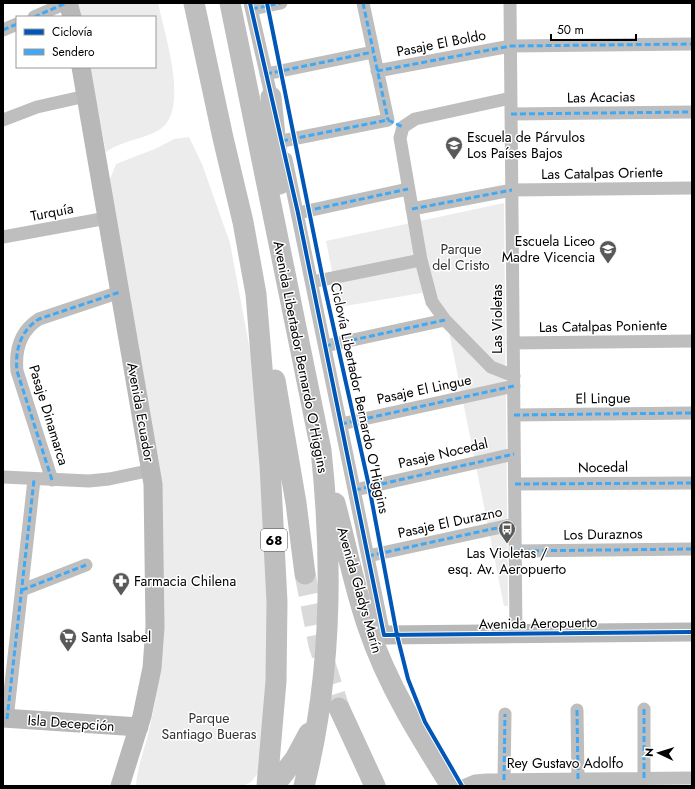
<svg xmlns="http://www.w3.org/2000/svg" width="695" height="789" font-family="Jost,sans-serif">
  <rect width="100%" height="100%" fill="#fff"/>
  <path fill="#ececec" d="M77 3H158C164 33 191 111 159 130 142 140 122 140 106 152L89 67H155V17H81Z
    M189 137 202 164 230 243 257 388 265 496 269 686 259 772 250 783 242 786H136C137 766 146 746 150 726 158 693 161 661 163 628L110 179 116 164 157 148 174 139Z
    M504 203 508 606H504L449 332 433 291 339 307 326 241Z"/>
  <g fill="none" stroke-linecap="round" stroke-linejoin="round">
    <path stroke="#d9d9d9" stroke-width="21" stroke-dasharray="21 10" stroke-linecap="butt" d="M305 574 319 645 339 708"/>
    <path stroke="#bebebe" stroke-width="13" d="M250 3 273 104
      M363 3 388 120
      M510 3 516 634
      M252 9 281 3
      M34 17 66 3
      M3 30 17 24
      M377 71 511 46 692 44
      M266 74 373 52
      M511 98 415 119 403 127 400 138 421 260 432 302 445 320 491 367 514 376
      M511 114 692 112
      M3 120 37 107 86 96
      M282 141 388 120
      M286 159 384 635
      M412 209 512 190 692 188
      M298 213 408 189
      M3 237 107 218
      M312 282 421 260
      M513 343 692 341
      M325 346 445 320
      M514 415 692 413
      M341 424 514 386
      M3 477 89 481 109 479 152 470
      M52 480 17 371C15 350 20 331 39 319L120 292
      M515 484 692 483
      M355 490 514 454
      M515 551 692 549
      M368 556 515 524
      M22 590 86 565
      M644 709V778
      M577 710 578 779
      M7 719 34 480
      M504 780 505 714
      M463 786 475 781 487 780 692 778"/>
    <path stroke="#b8b8b8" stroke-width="19" d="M68 3 72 17
      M81 67 153 484 155 627 152 668 142 716 120 786
      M384 635 692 632
      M3 718 139 727"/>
    <path stroke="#bebebe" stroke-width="21" d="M194 3 223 138 243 222 256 294 270 465 277 602 276 681 267 786
      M230 3 321 450C333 562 332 677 304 786
      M271 97 280 184
      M275 380 296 503 305 574
      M335 503C346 544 354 587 368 627 387 684 419 735 451 786
      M339 708 375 786
      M274 786 295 759 309 733"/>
    <path stroke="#3fa9f5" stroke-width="3" stroke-dasharray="6 3" stroke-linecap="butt" d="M363 3 388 120
      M252 9 281 3
      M34 17 66 3
      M3 30 17 24
      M377 71 511 46 692 44
      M266 74 373 52
      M511 114 692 112
      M388 120 403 127
      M282 141 388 120
      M412 209 512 190
      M306 211 408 189
      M325 346 445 320
      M514 415 692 413
      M341 424 514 386
      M52 480 17 371C15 350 20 331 39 319L120 292
      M515 484 692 483
      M355 490 514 454
      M515 551 692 549
      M368 556 515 524
      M22 590 86 565
      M644 709V778
      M577 710 578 779
      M7 719 34 480
      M504 780 505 714"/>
    <g stroke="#fff" stroke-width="6">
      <path id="cycleway" d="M250 3 298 213 384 635 692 632
        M267 3 323 280 369 486 397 635 408 679 425 722 462 786"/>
    </g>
    <use href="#cycleway" stroke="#0057b8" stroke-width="4"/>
  </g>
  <defs>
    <g id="school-pin" transform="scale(0.9)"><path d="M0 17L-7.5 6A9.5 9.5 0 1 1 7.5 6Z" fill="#595959" stroke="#fff"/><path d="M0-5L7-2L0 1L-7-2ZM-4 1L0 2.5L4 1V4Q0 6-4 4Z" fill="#fff"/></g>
    <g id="bus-pin" transform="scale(0.9)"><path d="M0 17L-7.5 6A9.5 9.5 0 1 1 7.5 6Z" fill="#595959" stroke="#fff"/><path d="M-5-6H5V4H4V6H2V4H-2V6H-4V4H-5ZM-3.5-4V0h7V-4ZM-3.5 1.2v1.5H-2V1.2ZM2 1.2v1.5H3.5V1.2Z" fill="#fff"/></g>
    <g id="pharmacy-pin" transform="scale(0.9)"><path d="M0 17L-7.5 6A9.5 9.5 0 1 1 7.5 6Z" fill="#595959" stroke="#fff"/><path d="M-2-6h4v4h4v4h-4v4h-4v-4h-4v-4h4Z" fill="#fff"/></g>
    <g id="supermarket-pin" transform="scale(0.9)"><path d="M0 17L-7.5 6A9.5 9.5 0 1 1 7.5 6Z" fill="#595959" stroke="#fff"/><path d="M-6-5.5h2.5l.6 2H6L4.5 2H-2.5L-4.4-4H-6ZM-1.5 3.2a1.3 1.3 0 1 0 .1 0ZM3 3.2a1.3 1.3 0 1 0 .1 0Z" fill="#fff"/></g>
  </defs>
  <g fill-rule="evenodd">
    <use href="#school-pin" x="454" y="145"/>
    <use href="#school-pin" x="608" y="249"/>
    <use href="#bus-pin" x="507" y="529"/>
    <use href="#pharmacy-pin" x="121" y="581"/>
    <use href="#supermarket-pin" x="68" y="637"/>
  </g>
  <g text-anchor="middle" stroke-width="3" stroke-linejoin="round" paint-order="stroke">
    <rect fill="#fff" stroke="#4c4c4c" stroke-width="1" x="261" y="529" width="26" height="22" rx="3"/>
    <g font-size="13" font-weight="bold" fill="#000">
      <text x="274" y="545">68</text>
    </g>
    <g font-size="14" fill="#000" stroke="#fff">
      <text transform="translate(441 43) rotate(-11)" y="5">Pasaje El Boldo</text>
      <text transform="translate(601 97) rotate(-1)" y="5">Las Acacias</text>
      <text transform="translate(602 173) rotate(-1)" y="5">Las Catalpas Oriente</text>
      <text transform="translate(52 212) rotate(-11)" y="5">Turquía</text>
      <text transform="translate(497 319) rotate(-90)" y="5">Las Violetas</text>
      <text transform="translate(603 326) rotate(-1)" y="5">Las Catalpas Poniente</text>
      <text transform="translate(301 357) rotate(79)" y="5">Avenida Libertador Bernardo O'Higgins</text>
      <text transform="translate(424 389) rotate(-12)" y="5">Pasaje El Lingue</text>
      <text transform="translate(360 398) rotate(78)" y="5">Ciclovía Libertador Bernardo O'Higgins</text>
      <text transform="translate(603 398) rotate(-1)" y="5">El Lingue</text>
      <text transform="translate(141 412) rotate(80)" y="5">Avenida Ecuador</text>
      <text transform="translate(49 415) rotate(73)" y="5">Pasaje Dinamarca</text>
      <text transform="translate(443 453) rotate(-13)" y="5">Pasaje Nocedal</text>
      <text transform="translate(603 467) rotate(-1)" y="5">Nocedal</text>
      <text transform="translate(450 522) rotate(-12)" y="5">Pasaje El Durazno</text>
      <text transform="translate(603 534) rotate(-1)" y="5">Los Duraznos</text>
      <text transform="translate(360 590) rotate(74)" y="5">Avenida Gladys Marín</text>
      <text transform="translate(538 623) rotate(-1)" y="5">Avenida Aeropuerto</text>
      <text transform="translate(71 723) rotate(4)" y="5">Isla Decepción</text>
      <text x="565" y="768">Rey Gustavo Adolfo</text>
    </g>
    <g font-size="14" fill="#000" stroke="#fff" text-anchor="start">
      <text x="467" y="142">Escuela de Párvulos<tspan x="467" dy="16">Los Países Bajos</tspan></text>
      <text x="595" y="246" text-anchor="end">Escuela Liceo<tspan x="595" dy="16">Madre Vicencia</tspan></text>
      <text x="507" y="558" text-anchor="middle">Las Violetas /<tspan x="507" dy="16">esq. Av. Aeropuerto</tspan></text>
      <text x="134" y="586">Farmacia Chilena</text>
      <text x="81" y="642">Santa Isabel</text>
    </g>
    <g font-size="14" fill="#333" stroke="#fff">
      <text x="461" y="254">Parque<tspan x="461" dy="16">del Cristo</tspan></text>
      <text x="209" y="723">Parque<tspan x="209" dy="16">Santiago Bueras</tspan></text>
    </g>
  </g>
  <rect width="695" height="789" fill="none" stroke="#000000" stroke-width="8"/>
  <rect x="16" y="16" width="140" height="52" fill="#ffffff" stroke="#999999"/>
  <rect x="24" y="29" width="20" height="6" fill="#0057b8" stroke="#999999"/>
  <text x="52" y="36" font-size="12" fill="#000000">Ciclovía</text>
  <rect x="24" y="49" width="20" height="6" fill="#3fa9f5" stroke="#999999"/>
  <text x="52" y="56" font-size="12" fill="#000000">Sendero</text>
  <g transform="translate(659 753) rotate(274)" stroke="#ffffff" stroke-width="3" paint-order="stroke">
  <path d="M0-3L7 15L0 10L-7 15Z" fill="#000000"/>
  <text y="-6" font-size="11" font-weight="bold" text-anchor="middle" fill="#000000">N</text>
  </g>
  <path d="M551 34v6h85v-6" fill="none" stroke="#000000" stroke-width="2"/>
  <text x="557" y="34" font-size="12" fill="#000000" stroke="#ffffff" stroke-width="3" paint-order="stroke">50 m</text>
</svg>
